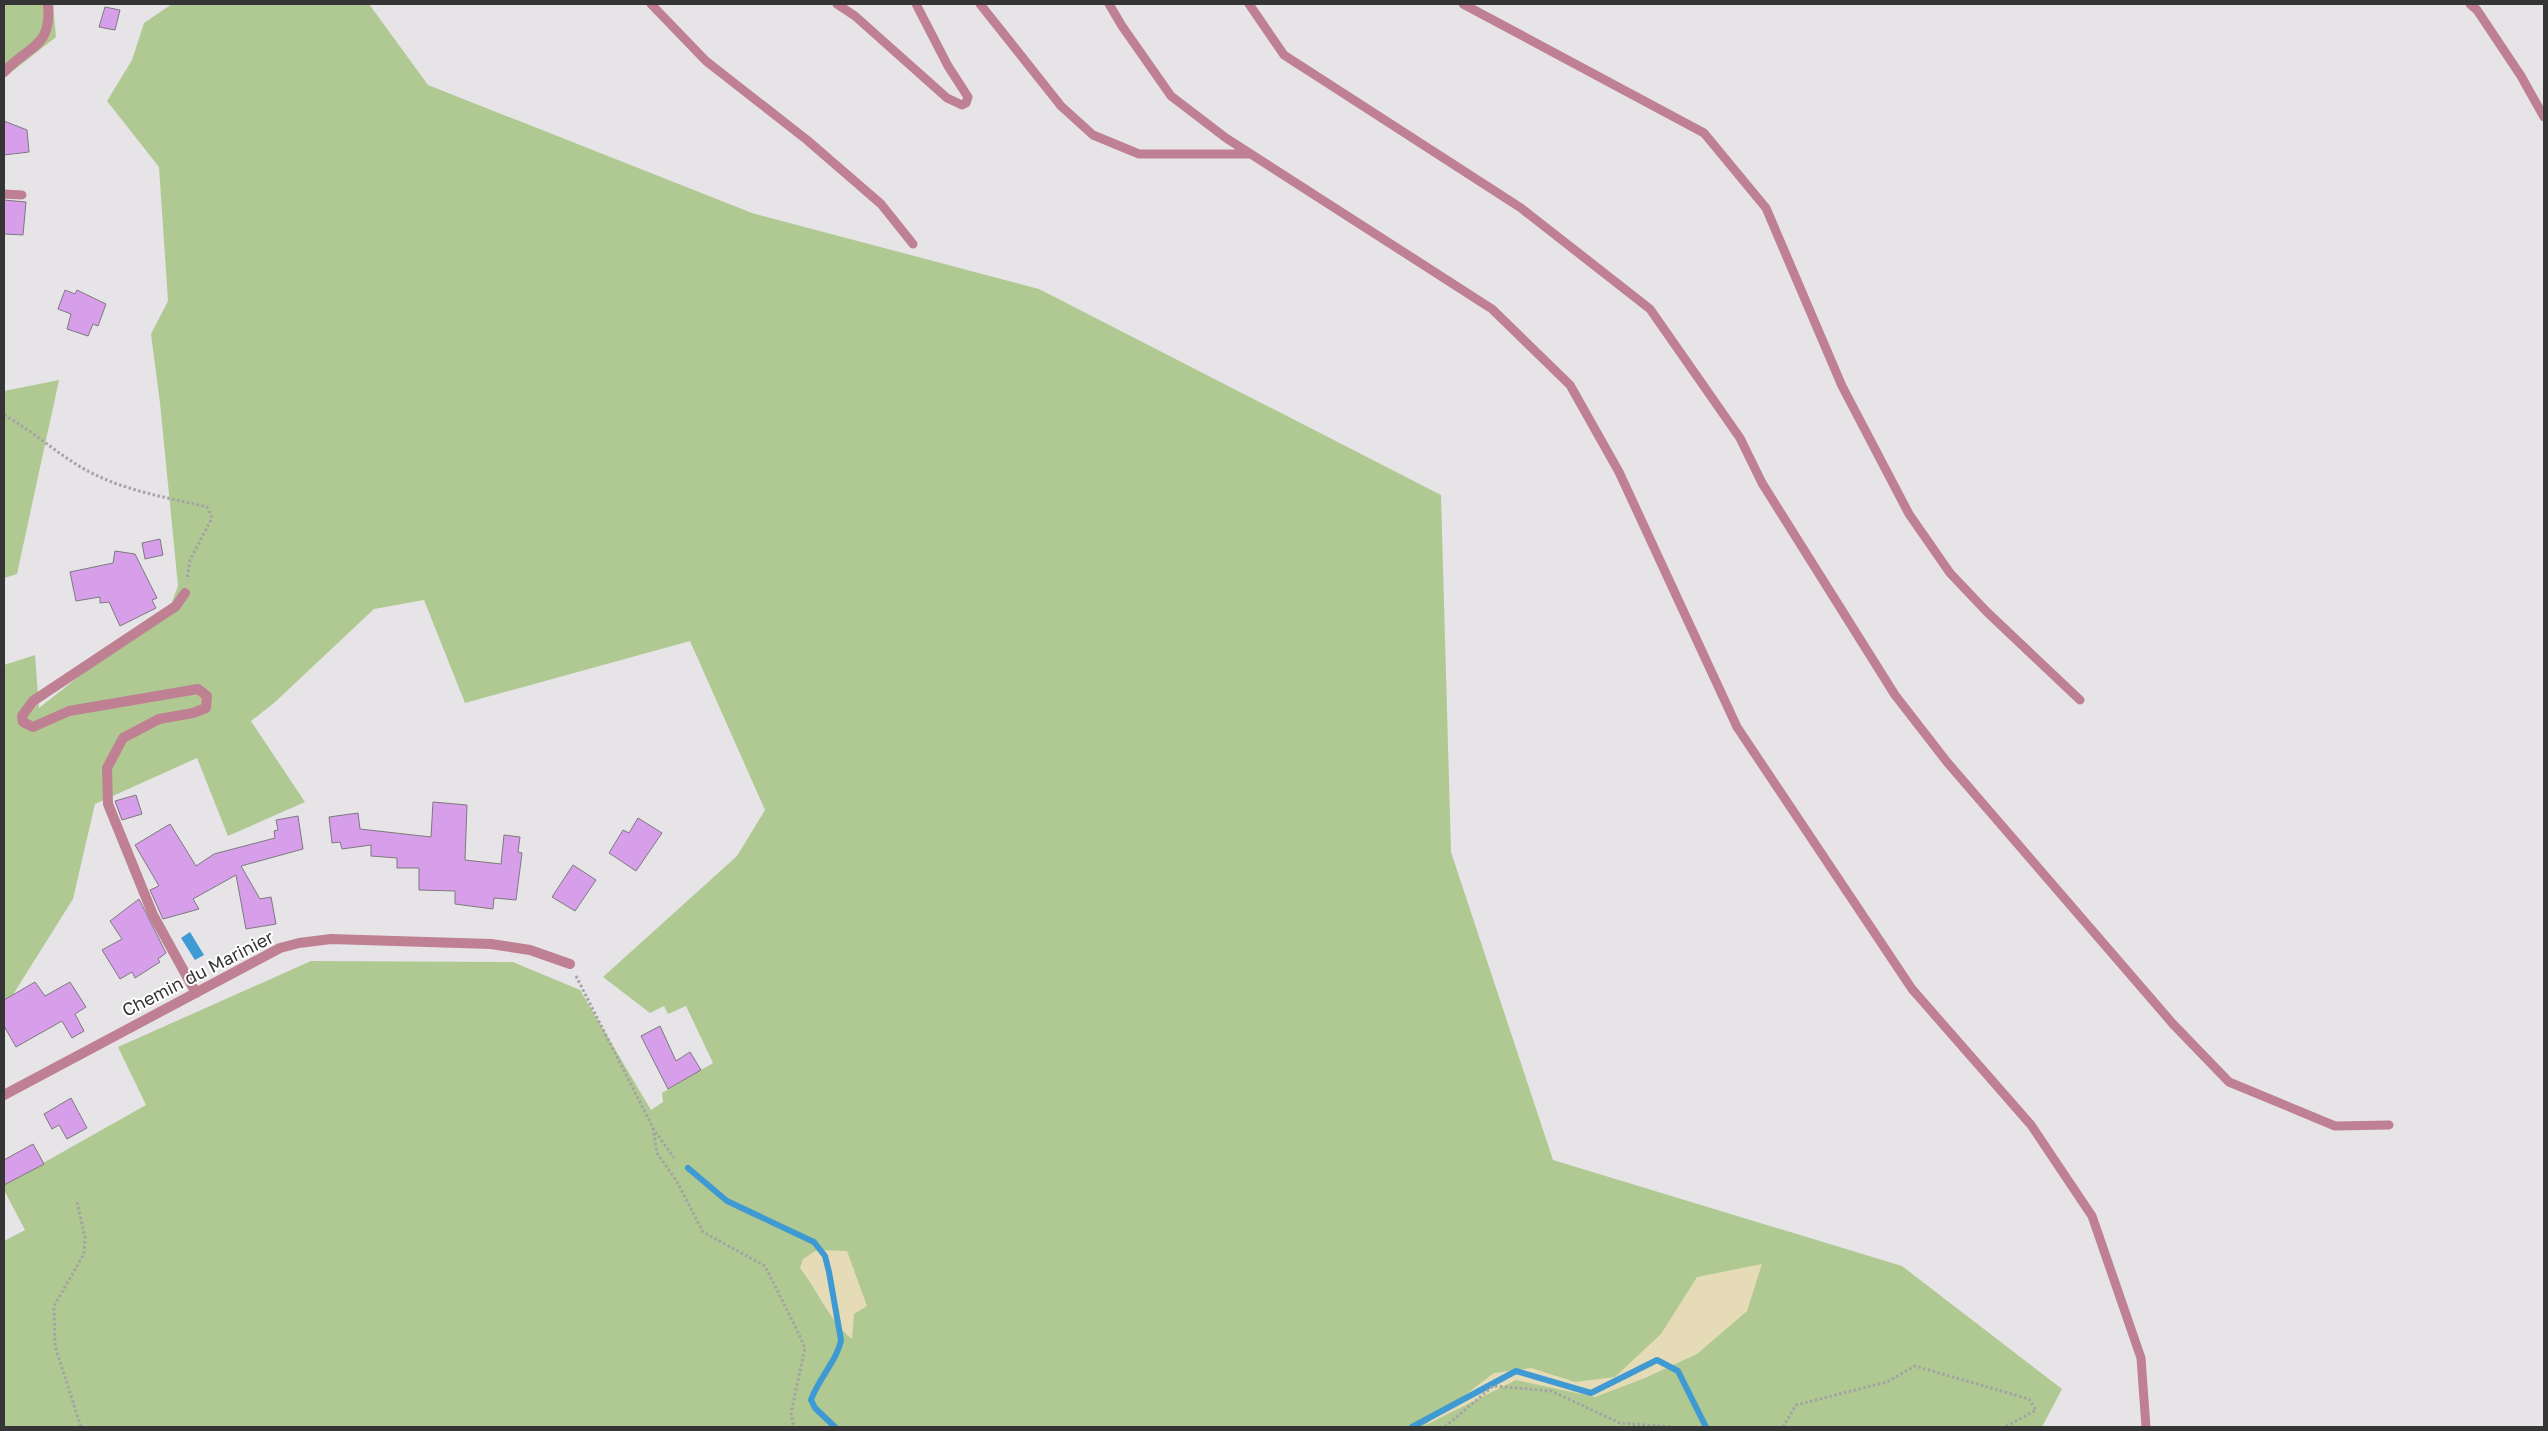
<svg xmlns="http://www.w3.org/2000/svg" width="2548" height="1431" font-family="'Golos Text',sans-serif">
  <rect width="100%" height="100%" fill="#e7e4e8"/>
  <path fill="#b0c992" d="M4 4H53L56 37 4 78Z
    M172 4H369L428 85 752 213 1039 289 1441 495 1451 852 1553 1160 1902 1266 2062 1389 2042 1427H4V1241L25 1230 4 1190V1185L146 1105 118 1047 311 961 513 962 580 990 651 1110 663 1102 662 1093 713 1063 686 1006 668 1014 664 1006 650 1013 603 977 737 856 765 810 690 641 465 703 424 600 374 609 274 703 251 721 305 802 228 836 197 758 95 804 73 899 4 1009V665L35 655 39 708 101 659 167 615 178 586 160 403 151 334 168 301 159 167 107 101 132 60 144 23Z
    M59 380 17 574 4 578V391Z"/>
  <path fill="#e5dbb6" d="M817 1250 847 1251 867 1306 854 1314 852 1339C829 1320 818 1291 800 1268L803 1259Z
    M1762 1264 1747 1311 1697 1354 1645 1378 1595 1397 1516 1380 1422 1427 1494 1373 1531 1368 1575 1382 1615 1377 1661 1334 1697 1277Z"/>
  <path fill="#3f9ad3" d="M190 932 204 955 195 960 181 938Z"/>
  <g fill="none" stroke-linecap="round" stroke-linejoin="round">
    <path stroke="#3f9ad3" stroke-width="6" d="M688 1168 727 1201 814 1242 825 1256 829 1272 841 1340C837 1361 818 1379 811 1400L815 1408 835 1427
      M1412 1427 1516 1371 1591 1393 1657 1360 1678 1371 1706 1427"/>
  </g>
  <path fill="#d79eea" stroke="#7c7a7d" d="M105 7 120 10 115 30 99 27Z
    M4 121 27 130 29 152 4 155Z
    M4 200 26 202 23 235 4 234Z
    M65 290 75 294 77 290 106 304 98 326 93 324 88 336 67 329 71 314 58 309Z
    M160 539 163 555 145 559 142 543Z
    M115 551 135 554 157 598 152 600 156 608 120 626 109 602 100 603V597L76 601 70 572 113 563Z
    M136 795 142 814 122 820 115 801Z
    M433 802 467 805 465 860 501 864 504 835 520 837 518 852 522 853 516 900 494 898 493 909 455 904V891L419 890V868H397V858L371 856V845L342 849 340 842 332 843 329 817 358 813 360 829 431 837Z
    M298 816 303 849 241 866 260 899 271 897 276 924 246 929 236 875 193 899 199 909 163 919 150 890 159 886 135 845 170 824 196 866 214 854 275 838 274 831 278 830 276 820Z
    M638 818 662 833 636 871 609 853 623 830 629 833Z
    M573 865 596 880 575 911 552 897Z
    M139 899 166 953 158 959 160 962 135 978 132 972 120 979 102 950 122 939 110 921Z
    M35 982 45 996 70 982 86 1007 75 1014 84 1031 72 1038 62 1021 16 1047 4 1026V1000Z
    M660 1026 676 1061 690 1052 701 1070 668 1089 641 1036Z
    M71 1098 87 1128 67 1139 59 1125 52 1129 44 1114Z
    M33 1144 44 1164 4 1185V1160Z"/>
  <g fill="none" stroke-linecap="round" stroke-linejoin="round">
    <path stroke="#a5a2a5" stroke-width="3" stroke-dasharray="2.5 2.5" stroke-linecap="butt" d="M4 415C33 431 57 454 86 470 124 491 166 497 207 507L212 518 190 560 187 580
      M576 976 653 1128 674 1158
      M653 1128 657 1153 676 1180 703 1232 765 1266 796 1328 805 1348 791 1413 794 1427
      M77 1202 85 1238 84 1254 54 1306 55 1346 81 1427
      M1445 1427 1493 1386 1551 1391 1620 1423 1672 1427
      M1783 1427 1796 1405 1887 1382 1915 1366 2029 1399 2036 1410 2005 1427"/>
    <path stroke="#bf8093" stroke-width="9" d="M651 4 706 61 807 140 881 204 913 244
      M837 4 855 16 947 98 962 105 966 103 968 97 948 66 916 4
      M980 4 1061 106 1093 135 1139 154H1251
      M1109 4 1122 26 1171 96 1226 138 1492 309 1570 385 1619 472 1737 727 1912 989 2031 1125 2092 1216 2141 1358 2146 1427
      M1249 4 1284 55 1521 208 1650 309 1740 438 1762 483 1895 695 1947 762 2173 1024 2229 1082 2335 1126 2389 1125
      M1463 4 1704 133 1766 208 1842 386 1909 514 1950 573 1987 612 2080 700
      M2470 4 2477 10 2521 76 2544 117
      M4 194 22 195"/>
    <path stroke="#bf8093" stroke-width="10" d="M4 72C29 45 52 48 48 4
      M185 593 176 606 33 701 22 716 23 722 33 727 69 711 198 689 207 696 206 708 193 713 159 719 123 738 107 768 108 804 153 915 196 993
      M4 1095 280 948 299 943 331 939 491 944 530 950 570 964"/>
  </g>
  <g text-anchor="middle" stroke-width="4" stroke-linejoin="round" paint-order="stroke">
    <g font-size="18" fill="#363536" stroke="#fff">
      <text transform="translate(198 974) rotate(-27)" y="6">Chemin du Marinier</text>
    </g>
  </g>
  <rect width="2548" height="1431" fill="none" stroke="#363536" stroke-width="10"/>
</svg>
